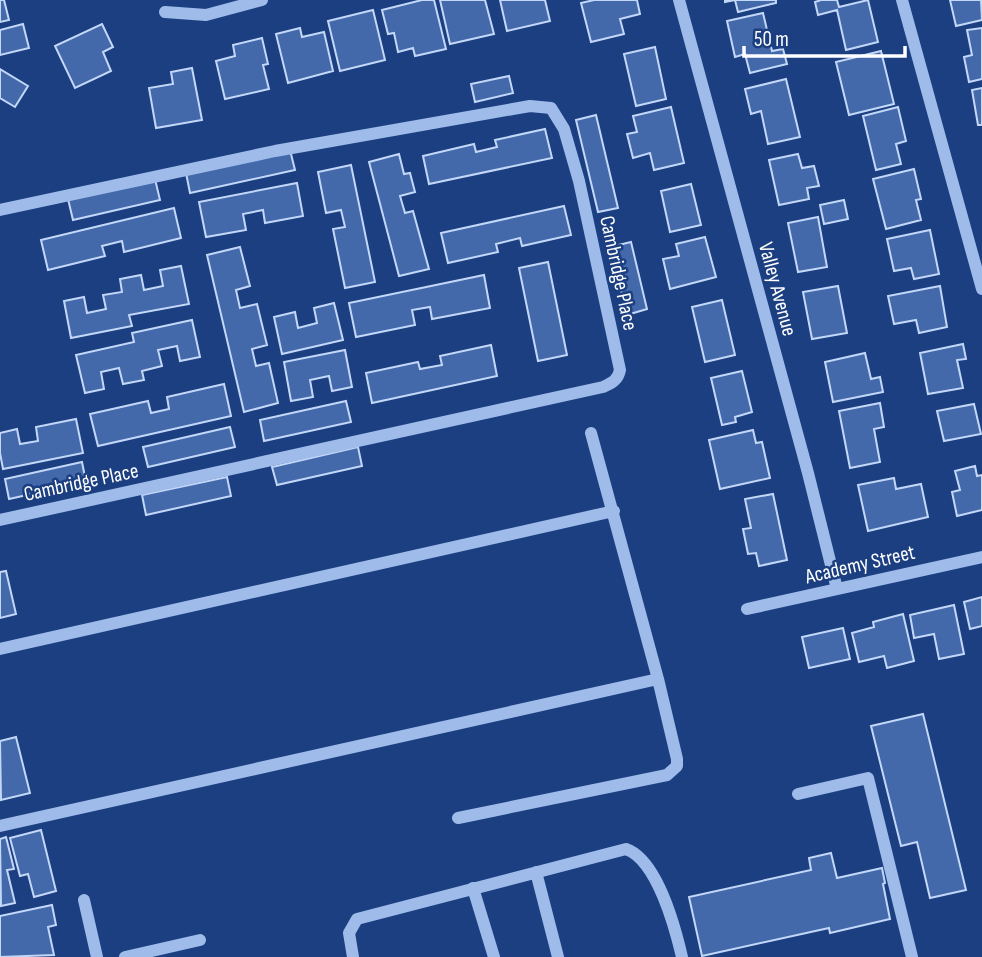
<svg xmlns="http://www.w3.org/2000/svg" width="982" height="957" font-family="'Sofia Sans Condensed',sans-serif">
  <rect width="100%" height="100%" fill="#1b3f81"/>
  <path fill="#4369ab" stroke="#c3d7f8" stroke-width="2" d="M0 0H4L9 20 0 22Z
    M422 0H434L446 49 415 56 413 48 398 52 394 33 388 34 382 10Z
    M440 0H485L494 34 450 44Z
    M500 0H545L550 21 507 31Z
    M594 0H637L640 14 620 19 624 34 591 42 581 3Z
    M725 0H776V3L738 12 735 0 725 2Z
    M821 0H837L839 7 868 0 878 42 846 50 837 10 818 15 815 2Z
    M950 0H981L982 20 956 26Z
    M373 10 385 60 340 71 328 21Z
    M763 13 772 51 783 49 787 64 750 73 745 54 735 57 727 21Z
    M23 24 29 48 0 55V30Z
    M102 24 113 47 103 52 111 71 75 88 55 46Z
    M300 28 302 37 324 32 333 71 288 83 276 34Z
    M982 28V79L969 82 964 57 972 55 967 30Z
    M262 38 268 64 263 65 269 89 225 99 216 61 235 56 233 45Z
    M655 47 666 99 636 106 624 54Z
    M881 51 894 104 849 115 836 62Z
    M192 68 202 120 156 128 149 88 173 84 171 72Z
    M0 69 28 86 15 107 0 98Z
    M509 76 513 93 475 102 471 84Z
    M786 79 800 137 768 144 761 111 751 114 745 89Z
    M982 88V125H978L972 90Z
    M671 107 684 163 654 170 650 153 633 158 627 134 637 132 633 116Z
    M898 107 906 141 896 144 901 164 876 170 863 116Z
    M596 115 618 208 598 212 576 120Z
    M545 129 552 158 429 184 423 156 474 144 476 152 497 147 495 140Z
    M290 150 295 170 190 193 186 173Z
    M399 154 404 174 410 173 415 192 400 196 405 213 413 211 429 269 399 276 369 162Z
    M798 154 802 168 814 166 819 186 807 188 809 199 779 205 769 160Z
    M351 165 375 282 345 288 333 229 345 227 341 210 326 213 318 172Z
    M914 169 921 199 916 200 921 220 886 229 873 179Z
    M155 179 160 200 73 220 68 199Z
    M297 183 303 216 265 223 263 210 243 214 246 230 206 237 199 202Z
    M691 184 701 225 670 232 661 191Z
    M844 200 848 219 824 224 820 205Z
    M564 206 571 235 522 246 520 238 496 244 498 252 448 263 441 233Z
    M174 208 181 238 124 252 122 241 102 246 105 256 48 270 41 240Z
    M818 217 827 267 798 272 788 223Z
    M930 230 939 274 914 279 911 268 894 271 887 239Z
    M705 237 716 277 670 289 663 259 679 256 676 244Z
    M631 242 647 309 627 315 610 247Z
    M240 247 250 286 236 290 240 308 257 304 267 345 252 349 256 366 269 363 278 403 244 412 207 255Z
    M548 262 567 355 538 361 519 268Z
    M181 266 189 304 129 315 132 326 71 338 64 301 84 297 87 313 106 309 103 295 122 292 120 279 141 275 144 290 163 286 160 270Z
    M484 275 490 308 432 319 430 307 412 310 415 325 356 337 349 303Z
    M838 286 847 333 812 339 803 292Z
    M940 286 947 327 919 333 916 320 894 324 888 296Z
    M722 300 735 355 705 362 692 307Z
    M334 303 343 340 282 354 274 317 295 312 298 328 317 323 314 308Z
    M192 320 200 357 180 361 177 346 158 350 162 366 142 371 144 380 123 384 119 368 101 372 104 389 85 393 76 355 134 342 132 333Z
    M963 344 966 359 957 360 963 388 928 394 920 353Z
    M491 345 497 376 372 403 366 373 418 362 420 369 442 365 440 356Z
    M345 350 352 387 332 391 329 376 310 380 313 397 291 401 284 362Z
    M865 353 871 379 880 377 883 392 833 402 825 362Z
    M742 371 752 412 735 417 736 422 722 425 711 378Z
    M224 384 231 416 98 446 90 414 148 401 151 413 169 409 167 397Z
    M346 401 351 422 264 441 260 420Z
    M880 403 884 427 874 429 880 462 850 468 839 411Z
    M974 404 981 434 944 441 937 411Z
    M76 419 83 453 3 469 0 453V433L17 429 20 444 38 441 36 427Z
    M230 427 235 447 148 467 143 447Z
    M753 430 756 443 762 442 770 478 720 489 709 440Z
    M358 447 362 466 277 485 272 467Z
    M82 462 86 482 9 499 5 479Z
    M975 466 977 476 982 475V510L957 516 952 492 960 490 955 471Z
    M227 477 231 496 146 515 142 495Z
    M894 478 896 489 921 484 928 517 868 531 858 485Z
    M773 494 787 560 759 566 756 553 748 554 743 529 751 528 745 499Z
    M6 571 16 614 0 618V572Z
    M982 597V626L970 629 964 602Z
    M954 605 964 654 939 659 934 634 914 638 910 615Z
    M903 614 914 661 887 668 884 656 859 662 852 633 874 627 873 622Z
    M843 628 850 659 809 668 802 637Z
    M923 714 966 890 930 898 917 842 901 846 871 726Z
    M16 737 30 793 1 800 0 741Z
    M41 830 56 891 34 897 28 874 20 876 10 838Z
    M6 837 14 869 7 870 15 903 1 906 0 839Z
    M831 853 837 878 882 868 885 883 883 884 890 919 830 933 829 928 702 956 689 897 811 870 809 858Z
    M52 905 56 925 48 927 54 955 0 957V916Z"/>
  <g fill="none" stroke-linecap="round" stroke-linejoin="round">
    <path stroke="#9ebbea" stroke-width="12" d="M679 0 808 473 837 589
      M902 0 982 289
      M165 12 206 15 262 0
      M0 210 275 151 530 106 551 108 564 129 579 181 620 370C618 380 612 383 603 387L0 520
      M747 609 982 557
      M0 649 614 511
      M798 794 868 778 912 957
      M458 818 667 775 677 766V759L658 679 591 433
      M0 826 658 679
      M536 872 558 957
      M473 888 494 957
      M84 900 97 957
      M125 957 200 940
      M353 957 349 933 357 919 626 849C657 860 675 927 682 957"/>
  </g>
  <g text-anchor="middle" stroke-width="5" stroke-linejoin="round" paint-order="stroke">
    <g font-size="21" fill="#fff" stroke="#1b3f81">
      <text transform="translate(619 273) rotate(78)" y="7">Cambridge Place</text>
      <text transform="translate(778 289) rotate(75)" y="7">Valley Avenue</text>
      <text transform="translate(81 482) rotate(-12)" y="7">Cambridge Place</text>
      <text transform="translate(860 564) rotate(-13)" y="7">Academy Street</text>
    </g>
  </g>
  <path d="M744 46v10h161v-10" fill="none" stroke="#ffffff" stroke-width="3.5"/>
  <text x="754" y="46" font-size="21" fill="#ffffff" stroke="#1b3f81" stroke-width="5" paint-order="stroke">50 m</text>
</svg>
